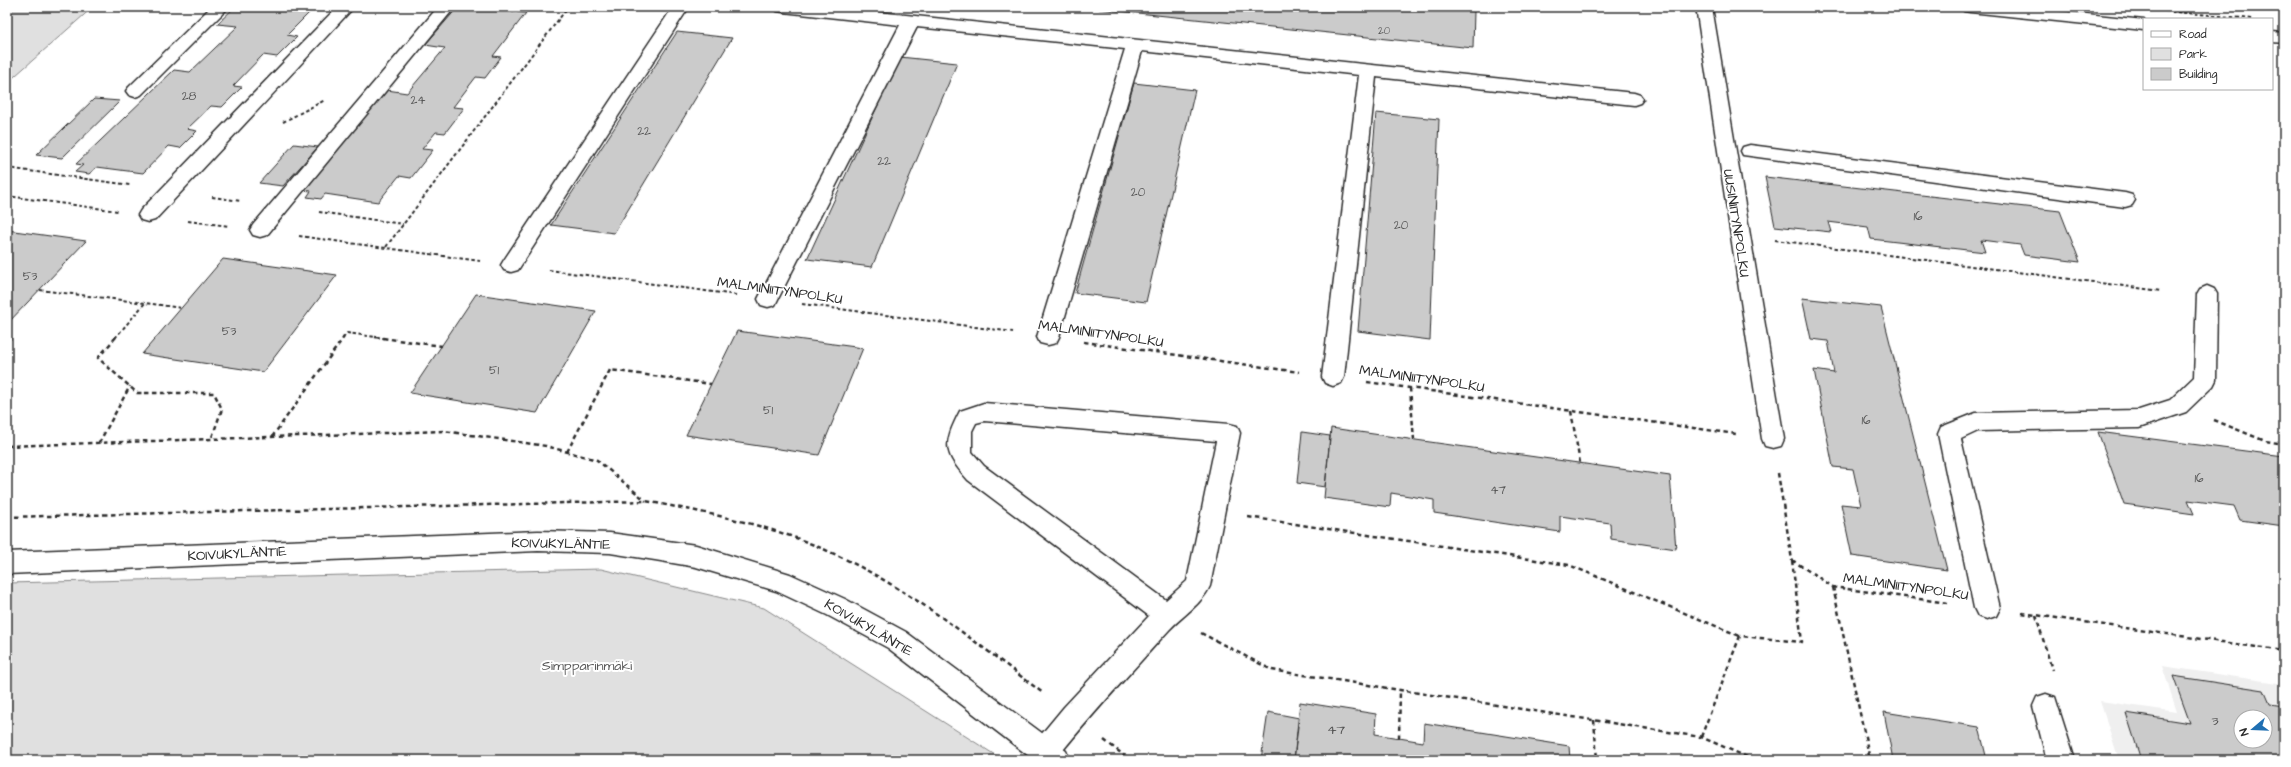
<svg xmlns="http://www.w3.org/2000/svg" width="2291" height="767" font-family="'Architects Daughter',sans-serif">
  <rect width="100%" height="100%" fill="#fff"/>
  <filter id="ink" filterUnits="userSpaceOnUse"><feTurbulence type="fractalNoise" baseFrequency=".025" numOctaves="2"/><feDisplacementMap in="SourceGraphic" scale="8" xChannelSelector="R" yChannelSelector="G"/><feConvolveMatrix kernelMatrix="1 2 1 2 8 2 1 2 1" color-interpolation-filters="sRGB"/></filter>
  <g filter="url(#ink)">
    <path fill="#efefef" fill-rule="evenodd" d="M2162 666 2284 684V760H2119L2100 701 2177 712ZM2241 717H2265V741H2241Z"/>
    <path fill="#e0e0e0" stroke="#868686" d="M7 7H93L7 83Z
      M601 569 764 608 1003 760H7V583Z"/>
    <path fill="#cbcbcb" stroke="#2b2b2b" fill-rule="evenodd" d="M235 7H315L287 35 297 37 277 57 263 55 233 86 242 87 222 107 211 106 187 129 197 131 180 148 169 146 143 173 97 167 89 174 75 172 83 165 76 164 174 70 190 72 238 26 217 24Z
      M458 7H508L505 11 526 13 493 56 501 57 485 78 476 77 453 107 464 108 445 133 436 132 422 149 433 150 411 178 399 176 378 202 325 194 321 199 307 197 311 191 302 190 387 90 407 93 445 48 425 45Z
      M1099 7H1435L1474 11 1473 48 1099 9Z
      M677 32 732 38 614 233 551 225Z
      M900 57 957 63 872 267 807 259Z
      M1134 83 1195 90 1146 302 1075 293Z
      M94 99 120 101 62 158 36 155Z
      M1376 113 1439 119 1430 340 1358 331Z
      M294 144 318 147 283 186 259 183Z
      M1765 177 2060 211 2080 262 2024 255 2020 245 1981 240 1985 252 1871 239 1868 227 1828 222 1831 232 1775 226Z
      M7 230 86 241 7 324Z
      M223 259 337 275 263 372 142 354Z
      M476 294 596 311 537 413 410 393Z
      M1802 298 1881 307 1947 570 1852 556 1841 504 1861 506 1853 469 1833 467 1814 370 1834 373 1828 341 1811 339Z
      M737 331 863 348 819 455 686 435Z
      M1331 428 1670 476 1676 549 1611 539 1610 523 1560 516V532L1434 513V500L1391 493 1390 507 1324 498Z
      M1302 432 1330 436 1325 487 1297 483Z
      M2098 432 2284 456V526L2240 520 2234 506 2188 500 2194 514 2124 504Z
      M2173 676 2264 690 2270 704 2284 706V760H2141L2126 713 2190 723ZM2241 717H2265V741H2241Z
      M1300 702 1376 714 1375 734 1423 742 1424 723 1569 746 1570 760H1294Z
      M1268 712 1299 718 1294 760H1261Z
      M1884 712 1979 727 1987 760H1893Z
      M1621 755 1654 760H1622Z"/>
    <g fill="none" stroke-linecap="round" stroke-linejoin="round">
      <g stroke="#2b2b2b" stroke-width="3">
        <path id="service" d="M211 7H229L141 95 135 97 129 95 126 91 129 87Z
          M337 7H354L155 220 148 222 141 220 138 215 141 210Z
          M438 7H455L267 235 260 237 253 235 250 230 253 225Z
          M673 7H689L518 270 511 272 504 270 501 265 504 260Z
          M775 7H831L1634 93 1640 95 1643 99 1640 103 1634 105 1376 77 1344 377 1341 383 1333 386 1325 383 1322 377 1359 75 1142 51 1059 337 1056 343 1048 345 1040 343 1037 337 1125 49 917 27 778 299 775 305 768 307 761 305 758 299 900 25 783 12 777 11Z
          M1696 7H1712L1784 439 1781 446 1773 448 1765 446 1762 439Z
          M1750 145 2125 193 2132 195 2135 200 2132 205 2125 207 1743 155 1741 151 1743 147Z
          M2207 286 2214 289 2217 294 2216 380 2213 386 2186 412 2139 428 1978 431 1961 439 2000 608 1996 616 1987 619 1978 616 1974 608 1938 434 1941 427 1976 413 2139 410 2170 400 2194 377 2197 294 2200 289Z
          M984 403 1229 424 1237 426 1240 433 1210 586C1202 604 1182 616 1169 630 1130 673 1091 715 1055 760H1035L1031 751 1035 742 1064 707 1149 616 968 480C943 452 943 444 960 411ZM984 421 1216 441 1187 581 1166 600 984 466 972 452V431L976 423Z"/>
      </g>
      <g stroke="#2b2b2b" stroke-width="3">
        <path id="minor" d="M1962 7H2020L2144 20V30L1970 12 1964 11Z
          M2272 32 2284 33V43L2272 42Z
          M2046 694 2055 697 2075 760H2047L2033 706 2037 697Z"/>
      </g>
      <g stroke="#2b2b2b" stroke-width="3">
        <path id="secondary" d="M538 531 610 533 696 545 790 574 845 599 906 632 1066 751 1070 760H1034L888 648 827 615 776 591 696 567 655 560 610 553 538 551 7 574V552Z"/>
      </g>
      <path stroke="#2b2b2b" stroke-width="2" stroke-dasharray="3.5 2.5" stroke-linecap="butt" d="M2165 11 2253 19
        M283 122 325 100
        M7 168 130 185
        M7 196 118 211
        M212 197 241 201
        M319 212 403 224
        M188 221 229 226
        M299 236 480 261
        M1775 240 2161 291
        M386 247 568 7
        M549 270 736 295
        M40 290 145 303
        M802 304 1013 332
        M115 338 145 303 182 308
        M343 338 347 333 383 338"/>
      <path stroke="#2b2b2b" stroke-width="2.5" stroke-dasharray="4.5 3.5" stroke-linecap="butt" d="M116 337 98 358 137 393H214L222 409 211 440
        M375 337 442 346
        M7 338 14 339
        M1084 342 1299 372
        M1367 382 1736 434
        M1410 388 1414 440
        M1571 411 1580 463
        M2214 420 2265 441 2284 444
        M272 437 344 337
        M99 443 130 386
        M7 446 444 431 546 446 597 460 646 501
        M567 452 610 370 711 384
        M1778 473 1792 560 1833 587 1948 603
        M7 517 646 501C696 511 747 520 796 538 889 572 965 634 1043 693
        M1248 517 1569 565 1740 636
        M1833 587 1870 760
        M2022 613 2284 651
        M2036 615 2052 670
        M1201 633 1272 670 1701 737 1754 760
        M1594 720 1597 760
        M1701 737 1740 636 1802 642 1792 560
        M1399 738 1400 690
        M1104 740 1130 760"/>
      <use href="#service" fill="#fff" fill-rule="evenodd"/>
      <use href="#minor" fill="#fff" fill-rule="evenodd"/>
      <use href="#secondary" fill="#fff" fill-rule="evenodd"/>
    </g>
  </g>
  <g text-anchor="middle" stroke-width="4" stroke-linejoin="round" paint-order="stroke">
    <g font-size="10" fill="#535353">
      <text x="1384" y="34">20</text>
    </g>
    <g font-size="12" fill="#535353">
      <text x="189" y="100">28</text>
      <text x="418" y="104">24</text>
      <text x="644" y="135">22</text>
      <text x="884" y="165">22</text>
      <text x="1138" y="196">20</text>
      <text x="1918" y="220">16</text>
      <text x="1401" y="229">20</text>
      <text x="30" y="280">53</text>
      <text x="229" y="335">53</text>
      <text x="494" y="374">51</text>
      <text x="768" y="414">51</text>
      <text x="1866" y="424">16</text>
      <text x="2199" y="482">16</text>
      <text x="1498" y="494">47</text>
    </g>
    <g font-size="14" fill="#2b2b2b" stroke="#fff">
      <text transform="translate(1737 223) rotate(81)" y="5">UUSINIITYNPOLKU</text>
      <text transform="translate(780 290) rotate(8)" y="5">MALMINIITYNPOLKU</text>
      <text transform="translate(1101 333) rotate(8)" y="5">MALMINIITYNPOLKU</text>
      <text transform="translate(1422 378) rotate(8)" y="5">MALMINIITYNPOLKU</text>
      <text transform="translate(561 543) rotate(1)" y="5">KOIVUKYLÄNTIE</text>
      <text transform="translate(237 553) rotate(-3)" y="5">KOIVUKYLÄNTIE</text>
      <text transform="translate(1906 586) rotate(8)" y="5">MALMINIITYNPOLKU</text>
      <text transform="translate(869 627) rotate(30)" y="5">KOIVUKYLÄNTIE</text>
    </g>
    <g font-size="14" fill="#585858" stroke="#fff">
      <text x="587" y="670">Simpparinmäki</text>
    </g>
    <g font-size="14" fill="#535353">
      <text x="2215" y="725">3</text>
      <text x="1336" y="734">47</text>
    </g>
  </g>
  <rect width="2291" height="767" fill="none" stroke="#fff" stroke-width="24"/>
  <rect x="12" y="12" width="2267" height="743" fill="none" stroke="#2b2b2b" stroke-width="1.5" filter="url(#ink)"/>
  <rect x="2143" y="18" width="130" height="72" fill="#ffffff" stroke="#aaaaaa"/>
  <rect x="2151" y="31" width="20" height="6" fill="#ffffff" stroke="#aaaaaa"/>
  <text x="2179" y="38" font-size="12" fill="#2b2b2b">Road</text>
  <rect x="2151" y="48" width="20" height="12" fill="#e0e0e0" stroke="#aaaaaa"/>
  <text x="2179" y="58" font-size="12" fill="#2b2b2b">Park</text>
  <rect x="2151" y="68" width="20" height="12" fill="#cbcbcb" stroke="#aaaaaa"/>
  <text x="2179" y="78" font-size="12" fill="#2b2b2b">Building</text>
  <g transform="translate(2253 729) rotate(251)"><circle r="19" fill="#ffffff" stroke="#aaaaaa"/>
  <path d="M0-3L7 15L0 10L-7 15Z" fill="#1f6fb2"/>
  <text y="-6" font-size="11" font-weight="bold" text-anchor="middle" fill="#2b2b2b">N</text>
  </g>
</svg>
